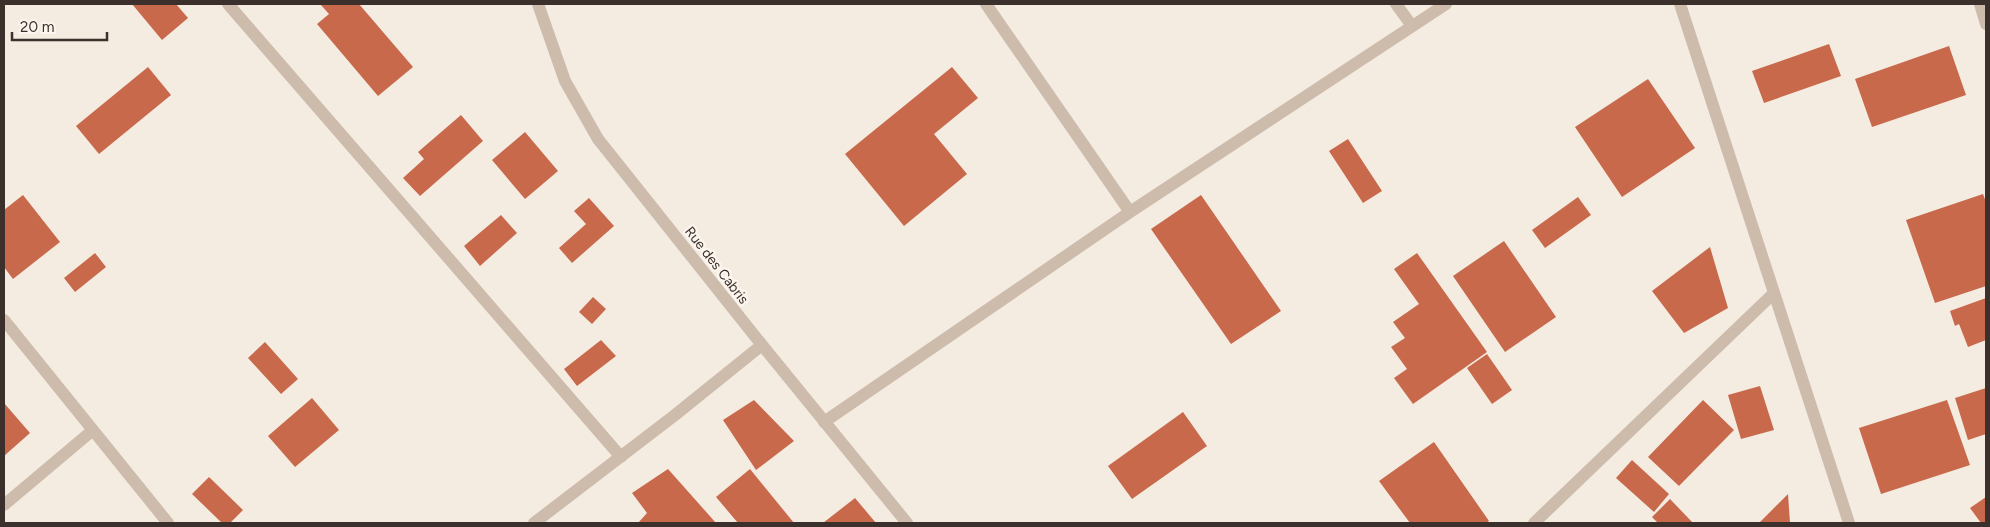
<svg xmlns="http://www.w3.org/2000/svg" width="1990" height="527" font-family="Figtree,sans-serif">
  <rect width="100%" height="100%" fill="#f4ebe1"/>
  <path fill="#c8694b" d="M132 4H176L188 18 162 40Z
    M320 4H359L413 67 378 96 317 24 329 14Z
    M1829 44 1841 76 1764 103 1752 71Z
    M1949 46 1966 95 1872 127 1855 79Z
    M148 67 171 95 99 154 76 126Z
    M952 67 978 98 934 134 967 174 904 226 845 154Z
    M1648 79 1695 148 1622 197 1575 127Z
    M461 115 483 141 420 196 403 178 424 159 418 152Z
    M525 132 558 171 525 199 492 160Z
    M1348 139 1382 191 1363 203 1329 151Z
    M1983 194 1986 202V286L1935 303 1906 220Z
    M23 195 60 242 13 279 4 267V210Z
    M1201 195 1281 311 1231 344 1151 229Z
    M1578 197 1591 215 1545 248 1532 230Z
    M589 198 614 226 572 263 559 248 586 224 574 211Z
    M501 215 517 233 480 266 464 246Z
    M1504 241 1556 317 1505 352 1453 276Z
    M1710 247 1728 308 1684 333 1652 291Z
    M95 253 106 267 75 292 64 278Z
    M1417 253 1487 352 1413 404 1394 378 1407 369 1391 347 1405 338 1393 322 1419 304 1394 269Z
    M593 297 606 309 592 324 579 312Z
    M1986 298V340L1968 347 1959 324 1955 326 1950 311Z
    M601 340 616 356 577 386 564 369Z
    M265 342 298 379 281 394 248 358Z
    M1487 354 1512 390 1492 404 1467 368Z
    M1760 386 1774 430 1741 439 1728 395Z
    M1986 388V434L1968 440 1955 398Z
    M312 398 339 430 295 467 268 436Z
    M754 400 794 441 756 470 723 420Z
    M1703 400 1734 430 1679 486 1648 457Z
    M1947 400 1970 465 1881 494 1859 428Z
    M4 403 30 433 4 456Z
    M1183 412 1207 446 1132 499 1108 466Z
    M1434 442 1489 521 1486 523H1410L1379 481Z
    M1632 460 1669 494 1654 512 1616 478Z
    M668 469 716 523H638L647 513 632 493Z
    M750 469 794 523H738L716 497Z
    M209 477 243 510 230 523H222L192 494Z
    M1788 494 1790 523H1759Z
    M1986 497V523H1981L1970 508Z
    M855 498 876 523H823Z
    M1670 499 1693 523H1658L1652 517Z"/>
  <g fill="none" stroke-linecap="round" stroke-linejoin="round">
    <path stroke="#cdbbac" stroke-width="12" d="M228 4 621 457
      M538 4 565 81 598 139 762 345 907 523
      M986 4 1130 212
      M1396 4 1412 26
      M1680 4 1849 523
      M1980 4 1986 24
      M4 320 168 523
      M824 422 1130 212 1446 4
      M4 505 93 430
      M534 523 675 415 762 345
      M1534 523 1774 293"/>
  </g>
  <g text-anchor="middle" stroke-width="5" stroke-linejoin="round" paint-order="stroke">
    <g font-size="14" fill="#3b302b" stroke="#fbf5ee">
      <text transform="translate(717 265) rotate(52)" y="5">Rue des Cabris</text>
    </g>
  </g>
  <rect width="1990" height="527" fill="none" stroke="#3b302b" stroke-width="10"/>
  <path d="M12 32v8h95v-8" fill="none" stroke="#3b302b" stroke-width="2.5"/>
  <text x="20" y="32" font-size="15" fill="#3b302b" stroke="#fbf5ee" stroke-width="4" paint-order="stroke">20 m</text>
</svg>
